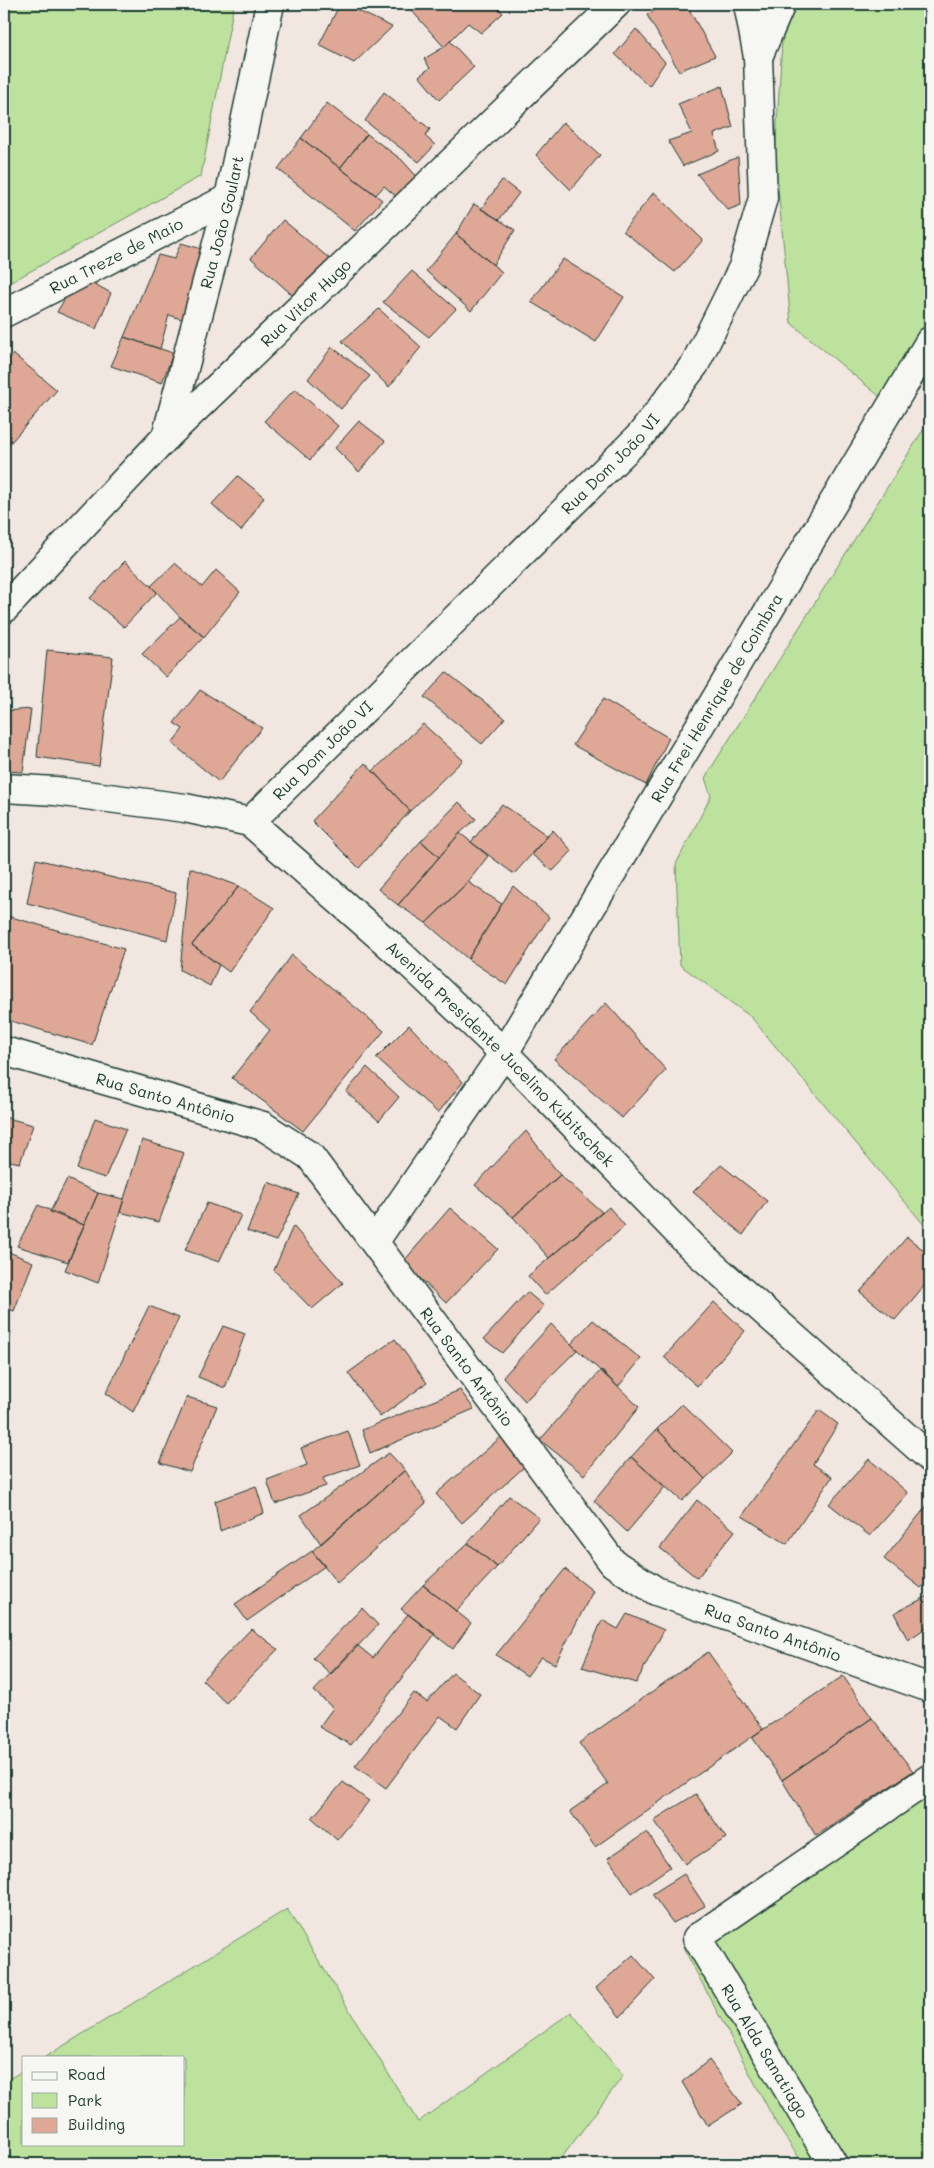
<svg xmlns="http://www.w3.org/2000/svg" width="934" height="2168" font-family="Mali,sans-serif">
  <rect width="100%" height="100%" fill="#f1e6e0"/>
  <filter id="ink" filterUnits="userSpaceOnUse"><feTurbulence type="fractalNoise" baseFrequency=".02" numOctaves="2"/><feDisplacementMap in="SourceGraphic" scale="10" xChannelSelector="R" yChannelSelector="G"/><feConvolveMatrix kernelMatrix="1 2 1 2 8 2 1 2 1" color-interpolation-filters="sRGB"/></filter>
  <g filter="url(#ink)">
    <path fill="#bce29d" stroke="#6e9068" d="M4 4H234L201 176 4 286Z
      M788 4H930V350L896 410 791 323 775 158 782 41Z
      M930 419V1232L751 1017 680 965 676 864 711 796 705 778Z
      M930 1789V2164H803L777 2125 683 1947 768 1887Z
      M287 1909 418 2122 571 2012 623 2076 557 2164H4V2082L24 2070V2144H184V2057H45Z"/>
    <path fill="#dea796" stroke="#1f3d34" d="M340 4H344L392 27 354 63 319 45Z
      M420 4H494L503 13 481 33 468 23 444 47 412 11Z
      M665 4H686L715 56 679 71 647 15Z
      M636 29 665 62 649 86 615 54Z
      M450 41 474 67 439 100 419 76 430 68 424 59 444 47Z
      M722 86 733 127 714 134 719 151 683 166 668 141 692 133 678 104Z
      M384 92 430 129 425 136 435 145 419 162 365 121Z
      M327 103 367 134 340 168 301 138Z
      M563 122 600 155 571 190 536 155Z
      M367 134 402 160 419 179 399 199 384 186 376 195 340 168Z
      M301 138 382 200 355 231 278 169Z
      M738 157 741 205 728 210 697 174Z
      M502 180 519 193 499 220 481 209Z
      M654 192 703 240 675 272 623 231Z
      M474 204 515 230 493 265 456 234Z
      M283 220 336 264 300 302 251 258Z
      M456 234 502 272 471 311 426 271Z
      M181 243 212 252 187 321 169 315 160 349 124 337 158 255 174 259Z
      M563 259 624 297 596 342 531 302Z
      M412 271 456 309 429 337 383 302Z
      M91 282 111 293 96 329 57 312 71 288Z
      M379 309 421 347 389 387 342 341Z
      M124 337 173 353 162 383 111 366Z
      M332 347 370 376 341 409 308 379Z
      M13 354 57 390 4 450V366Z
      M295 389 338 426 310 460 264 421Z
      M359 421 385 441 359 472 335 448Z
      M238 476 264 497 241 531 212 504Z
      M125 561 157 592 124 627 90 598Z
      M175 563 202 587 216 570 240 592 204 637 180 617 151 586Z
      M180 617 204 637 166 677 142 654Z
      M47 650 113 657 99 766 37 757Z
      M446 672 505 718 482 744 424 697Z
      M200 690 262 728 219 782 172 743 183 729 174 723Z
      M603 699 669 738 646 785 573 745Z
      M31 709 23 772 4 771V711Z
      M423 724 463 760 410 811 373 771Z
      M365 763 410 811 359 868 312 821Z
      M459 802 476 819 460 833 439 857 421 841Z
      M502 804 548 836 514 874 471 842Z
      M553 830 572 851 553 871 531 854Z
      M460 833 488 856 468 882 426 923 398 905Z
      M421 841 439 857 398 905 378 889Z
      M36 859 176 893 167 940 27 903Z
      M190 868 239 886 192 945 219 965 210 986 180 970Z
      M468 882 502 904 468 959 426 923Z
      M239 886 274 908 229 972 192 945Z
      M513 886 549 917 507 985 468 959Z
      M4 915 124 949 92 1045 4 1019Z
      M292 955 384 1031 303 1131 232 1078 270 1030 250 1012Z
      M606 1003 666 1070 622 1118 554 1059Z
      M409 1025 463 1082 438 1113 376 1058Z
      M367 1067 399 1097 379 1121 346 1092Z
      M4 1117 33 1125 20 1163 4 1160Z
      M95 1118 126 1129 105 1178 77 1169Z
      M526 1131 560 1175 513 1217 475 1185Z
      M142 1140 184 1153 159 1222 120 1212Z
      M721 1165 767 1201 743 1235 693 1192Z
      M560 1175 602 1212 549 1258 513 1217Z
      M67 1179 98 1193 84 1225 50 1212Z
      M268 1182 299 1194 276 1241 247 1231Z
      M98 1193 124 1199 98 1283 65 1270Z
      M207 1203 241 1215 219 1262 185 1250Z
      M38 1205 84 1225 68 1262 17 1246Z
      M609 1207 625 1226 545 1295 528 1276Z
      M450 1208 498 1249 446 1303 403 1262Z
      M293 1226 343 1283 312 1309 274 1270Z
      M907 1237 930 1255V1279L895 1320 860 1292Z
      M4 1250 33 1262 14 1311 4 1308Z
      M527 1292 544 1306 502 1353 484 1339Z
      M714 1302 745 1331 697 1386 664 1357Z
      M149 1306 179 1318 133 1412 106 1393Z
      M593 1320 641 1359 618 1387 571 1344Z
      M551 1324 577 1350 525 1401 503 1377Z
      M223 1326 245 1334 225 1388 198 1377Z
      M4 1330 11 1332 4 1351Z
      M395 1339 427 1383 380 1417 348 1373Z
      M601 1370 639 1407 584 1475 540 1440Z
      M460 1390 474 1409 370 1453 362 1430Z
      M187 1397 217 1406 190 1472 160 1463Z
      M682 1404 732 1453 705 1479 657 1429Z
      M819 1410 838 1424 813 1464 832 1477 787 1544 742 1516Z
      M657 1429 705 1479 682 1501 631 1457Z
      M348 1431 360 1465 323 1478 326 1486 275 1504 267 1480 307 1465 301 1448Z
      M501 1437 524 1467 462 1523 436 1494Z
      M389 1453 405 1470 321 1544 301 1515Z
      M631 1457 665 1487 627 1532 594 1501Z
      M869 1459 908 1493 870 1536 829 1504Z
      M405 1470 426 1503 337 1583 312 1551Z
      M256 1486 264 1513 220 1531 215 1501Z
      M509 1496 539 1518 497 1567 468 1543Z
      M697 1500 735 1531 697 1578 660 1548Z
      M929 1503 930 1504V1578L921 1588 884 1559Z
      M468 1543 497 1567 456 1611 423 1585Z
      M312 1551 325 1566 247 1621 235 1604Z
      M565 1569 593 1591 555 1664 541 1657 527 1676 496 1655Z
      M423 1585 471 1623 453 1649 401 1609Z
      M930 1595V1625L908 1640 894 1613Z
      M362 1608 378 1625 331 1674 313 1658Z
      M408 1614 435 1634 351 1745 319 1727 333 1708 314 1691 357 1645 373 1658Z
      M627 1614 664 1630 636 1683 582 1667 602 1620 618 1629Z
      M251 1629 278 1649 226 1703 202 1680Z
      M708 1652 763 1729 595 1847 570 1811 608 1784 579 1743Z
      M453 1673 480 1694 457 1728 440 1716 386 1788 355 1766 414 1693 427 1702Z
      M843 1676 872 1718 782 1780 752 1737Z
      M872 1718 913 1771 816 1836 782 1780Z
      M343 1782 369 1801 337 1840 312 1818Z
      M696 1794 726 1838 685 1864 654 1820Z
      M647 1832 670 1867 632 1893 608 1858Z
      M684 1874 705 1906 673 1923 652 1894Z
      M633 1955 655 1980 620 2017 596 1988Z
      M709 2060 742 2104 708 2126 682 2082Z"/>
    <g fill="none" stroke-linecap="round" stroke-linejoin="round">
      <g stroke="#1f3d34" stroke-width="31">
        <g id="minor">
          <path d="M758 57 781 4"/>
          <path id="s1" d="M4 313 229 198"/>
          <path id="s2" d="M250 822 641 435 695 364 743 267 763 198 758 57 748 4"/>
          <path id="s3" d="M4 1051 263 1126 310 1156 613 1563 656 1591 930 1688"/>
          <path id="s4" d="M375 1241 504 1053 930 341"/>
          <path d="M833 2164 697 1938 930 1778"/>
        </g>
      </g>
      <g stroke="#1f3d34" stroke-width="31">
        <g id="tertiary">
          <path id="s5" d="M166 437 229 198 270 4"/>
          <path id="s6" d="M4 609 166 437 616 4"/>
          <path id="s7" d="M4 788 55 791 185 808 250 822 400 954 504 1053 693 1248 930 1458"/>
        </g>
      </g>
      <use href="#minor" stroke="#f6f6f2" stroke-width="28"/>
      <use href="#tertiary" stroke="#f6f6f2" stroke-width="28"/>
    </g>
  </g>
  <g text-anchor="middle" stroke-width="4" stroke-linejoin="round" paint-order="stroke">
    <g font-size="16" fill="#1f3d34" stroke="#f6f6f2">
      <text dy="6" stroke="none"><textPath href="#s5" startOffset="222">Rua João Goulart</textPath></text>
      <text dy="6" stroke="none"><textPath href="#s1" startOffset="126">Rua Treze de Maio</textPath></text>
      <text dy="6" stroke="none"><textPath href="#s6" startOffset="430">Rua Vitor Hugo</textPath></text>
      <text dy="6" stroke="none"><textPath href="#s2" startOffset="508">Rua Dom João VI</textPath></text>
      <text dy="6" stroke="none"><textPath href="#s4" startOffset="642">Rua Frei Henrique de Coimbra</textPath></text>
      <text dy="6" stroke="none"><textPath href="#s2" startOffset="102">Rua Dom João VI</textPath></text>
      <text dy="6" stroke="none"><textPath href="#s7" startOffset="590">Avenida Presidente Jucelino Kubitschek</textPath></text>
      <text dy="6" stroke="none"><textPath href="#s3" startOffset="168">Rua Santo Antônio</textPath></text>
      <text dy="6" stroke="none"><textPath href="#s3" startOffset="588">Rua Santo Antônio</textPath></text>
      <text dy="6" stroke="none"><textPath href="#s3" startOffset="1008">Rua Santo Antônio</textPath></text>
      <text transform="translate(765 2051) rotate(59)" y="6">Rua Alda Sanatiago</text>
    </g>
  </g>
  <rect width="934" height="2168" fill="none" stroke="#f6f6f2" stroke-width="20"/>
  <rect x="10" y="10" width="914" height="2148" fill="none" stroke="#1f3d34" stroke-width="2" filter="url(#ink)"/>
  <rect x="22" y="2056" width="162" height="90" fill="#f6f6f2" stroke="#a0aca6"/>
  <rect x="32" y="2072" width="25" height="8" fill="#f6f6f2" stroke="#a0aca6"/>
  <text x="68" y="2080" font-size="15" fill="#1f3d34">Road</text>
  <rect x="32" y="2093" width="25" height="15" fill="#bce29d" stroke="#a0aca6"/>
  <text x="68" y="2106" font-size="15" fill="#1f3d34">Park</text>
  <rect x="32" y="2118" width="25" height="15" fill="#dea796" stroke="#a0aca6"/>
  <text x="68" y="2130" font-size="15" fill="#1f3d34">Building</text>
</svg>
